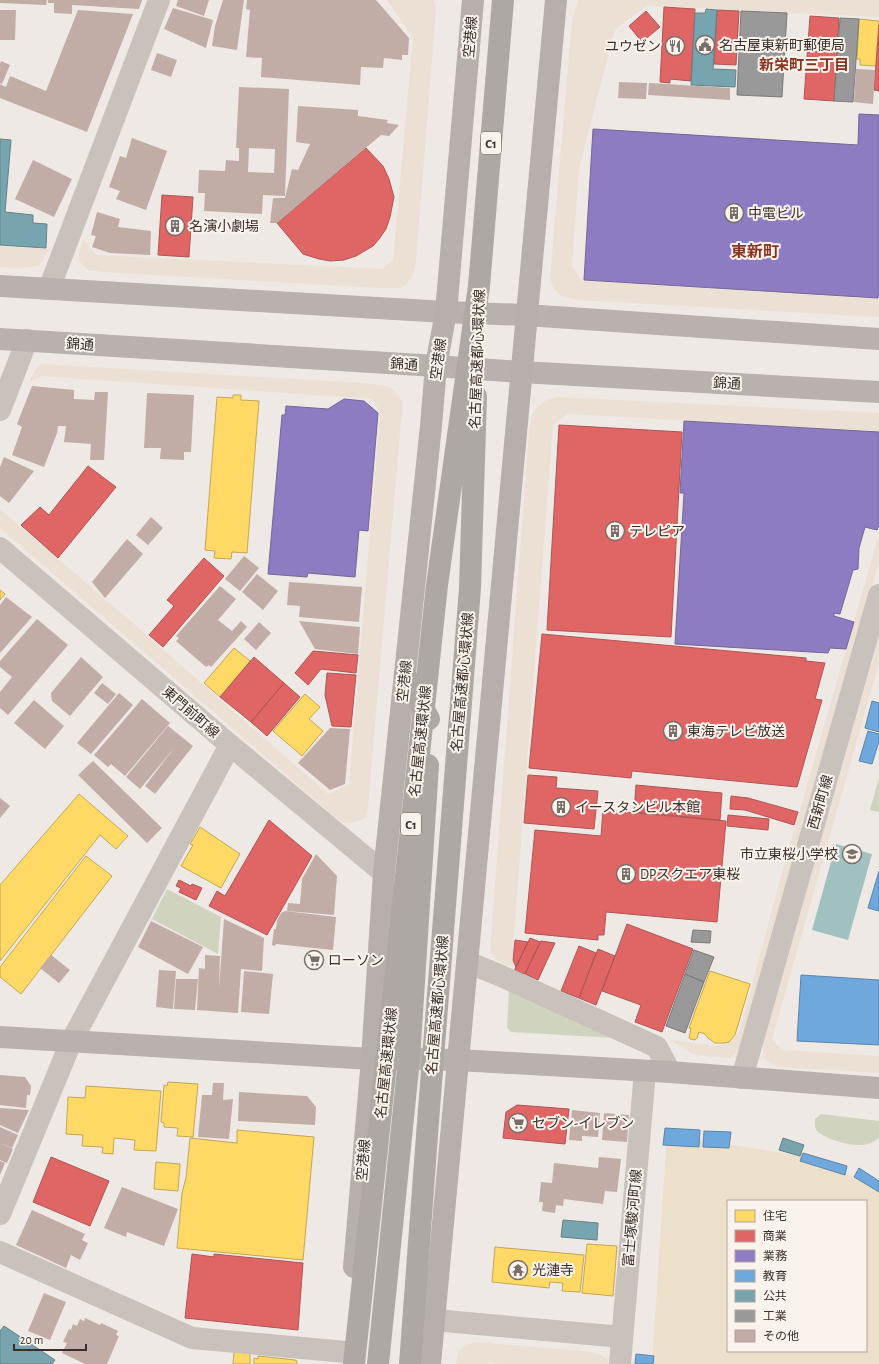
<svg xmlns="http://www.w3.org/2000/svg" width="879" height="1364" font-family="'Alegreya Sans','Noto Sans JP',sans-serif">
  <rect width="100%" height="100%" fill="#eee9e4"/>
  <path fill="#d0d4be" d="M879 778V812L870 810Z
    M167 889 221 917 218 954 152 919Z
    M509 990 615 1038 511 1032 507 1027Z
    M821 1114 879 1121V1138C876 1140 872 1143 868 1144 856 1148 826 1140 817 1131 814 1127 815 1123 815 1119Z"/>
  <path fill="#ede0cb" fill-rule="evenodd" d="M667 1135 816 1158 879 1192V1364H652ZM728 1201H866V1351H728Z"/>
  <path fill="#ece0d4" d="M387 0H434L436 9 416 260 414 272 407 284 401 288H378L103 272 88 270 80 262 79 257V251L83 239 97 255 382 269 393 260 413 38Z
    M579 0H879V17L647 6 615 29 579 169 572 266 582 281 879 299V317L578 300 565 297 558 294 553 287 550 279 571 30 574 12Z
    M0 246 49 249 43 260 39 265 32 267 16 268 0 267Z
    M42 364 363 383 386 386 396 392 402 401 403 408 401 421 368 807 366 816 362 820 351 823 342 822 335 817 0 528V509L142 631 328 794 349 784 380 412 372 399 41 376 29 382 36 368Z
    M557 397 879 413V431L567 414 553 425 512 959 514 968 496 960 490 952 529 431 532 415 539 405 547 400Z
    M879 534V562L742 1046 732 1057 728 1058 695 1055 670 1040 717 1046 729 1043 736 1036 740 1030 785 862Z
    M879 638V663L772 1039 782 1050 879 1056V1073L780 1067 774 1065 766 1060 763 1054V1041Z
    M476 1342 593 1352 603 1356 607 1359 609 1364H501L489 1363 488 1364H456L458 1354 465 1345Z"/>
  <path fill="#a0c1bf" d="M836 844 872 854 848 940 812 930Z"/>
  <path fill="#ffd966" stroke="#c4a654" d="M859 19 879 21 876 66 860 65V59H857Z
    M233 395H241V400L259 401 247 553 232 552 231 559 214 558 215 551 205 550 217 397 233 398Z
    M0 590 5 594 0 600Z
    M234 648 250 661 220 697 204 683Z
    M305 694 320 707 309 719 323 731 302 756 273 731Z
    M79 794 128 836 116 849 100 835 0 961V885Z
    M200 827 240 854 221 888 181 866 193 845 190 844Z
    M86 856 112 876 21 994 0 977V967Z
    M710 971 750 984 735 1035 729 1042 724 1043H715L708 1038 705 1034 699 1032 697 1038 695 1040 690 1039 689 1038 691 1028H689Z
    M168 1082 198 1084 193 1137 177 1136 178 1128 164 1127V1123L161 1122 164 1085 167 1086Z
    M86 1086 161 1091 156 1151 134 1150 135 1140 114 1138 113 1154 102 1153 103 1147 82 1146 83 1135 66 1134 68 1097 85 1098Z
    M237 1130 314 1137 303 1260 177 1248 182 1193 186 1178 190 1138 237 1143Z
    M156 1162 180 1164 178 1191 154 1189Z
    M587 1244 617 1246 613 1296 582 1293Z
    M495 1247 584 1255 580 1292 562 1291 563 1283 550 1282 549 1288 492 1282Z
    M234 1352 250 1353V1364H233Z
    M258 1356 295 1360 297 1361V1364H254V1358L258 1359Z"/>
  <path fill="#e06666" stroke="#ae5554" d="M664 7 695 9 691 81 670 79V83L660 82Z
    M717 10 739 11 736 65 714 64Z
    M646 11 660 27 642 42 629 26Z
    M810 16 839 18 834 101 804 99Z
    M879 25V91L874 90Z
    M366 148 383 166 389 179 394 197 390 217 386 229 379 239 373 246 356 256 344 260 330 261 319 259 303 254 277 223Z
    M162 195 193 197 189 257 158 255Z
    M559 425 682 432 671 637 547 630Z
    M88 466 116 487 58 558 21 525 40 507 49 515Z
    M204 558 224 576 163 647 149 635 174 606 167 600Z
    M542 634 806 658V661L825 663 815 699 822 700 797 787 632 771 631 778 529 768Z
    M313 651 358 655 356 673 321 669 308 685 295 673Z
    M254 657 284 683 251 722 220 697Z
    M327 673 356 675 351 727 332 726 325 695Z
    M284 683 300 697 267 736 251 722Z
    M528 775 557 777 556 788 598 791 594 829 524 823Z
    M636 785 722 793 720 820 634 812Z
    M731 796 748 798 798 812 794 825 745 810 730 809Z
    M603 810 726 821 717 922 606 912 604 935H598V940L525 933 535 830 601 836Z
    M728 815 769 819 768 830 727 826Z
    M269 820 312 856 267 935 209 906 217 891 225 896Z
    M179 880 191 886 192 884 202 888 196 900 179 892 181 888 176 886Z
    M627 924 693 949 662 1032 635 1022 641 1005 602 991Z
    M530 938 540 942 525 974 523 973 522 975 515 972V969Z
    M515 940 528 942 516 967 513 960Z
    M541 941 555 943 538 980 525 974Z
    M579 946 596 953 579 998 561 991Z
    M598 949 615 956 596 1005 579 998Z
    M517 1105 569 1109 565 1144 503 1138 506 1112Z
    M51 1157 109 1181 90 1226 33 1202Z
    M192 1254 214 1257V1254L303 1263 298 1330 185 1318Z"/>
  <path fill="#8e7cc3" stroke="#746595" d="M859 114 879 115V296H878V298L584 280 593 129 858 145Z
    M344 399 364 401 378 413 368 531 359 530 355 577 308 573 307 577 268 574 282 415H285L286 406 328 409Z
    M684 421 879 432V525L877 530 865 527 859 548 858 569 853 570 840 614 834 613V616L854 622 846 649 830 648 828 653 675 644 684 493H680Z"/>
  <path fill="#6fa8dc" stroke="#5f83a7" d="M872 701 879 703V732L865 728Z
    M868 731 879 734V741L872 764 859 761Z
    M879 871V911L868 908Z
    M801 975 879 980V1045L797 1041Z
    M665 1128 700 1130 699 1147 663 1145Z
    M704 1131 731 1132 729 1148 703 1147Z
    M803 1153 847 1166 845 1175 800 1161Z
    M859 1168 879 1181V1192L854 1177Z
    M636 1354 654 1356 653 1364H635Z"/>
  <path fill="#76a5af" stroke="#648187" d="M706 9 717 10 713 69 736 70 735 87 691 85 695 13H705Z
    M0 139 11 140 5 212 33 215V223L47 224 46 248 0 245Z
    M783 1138 804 1145 800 1156 779 1150Z
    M563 1220 598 1223 597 1240 561 1237Z
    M4 1326 55 1360 52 1364H0V1331Z"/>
  <path fill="#999" stroke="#7c7978" d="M741 11 787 13 782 97 737 95Z
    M840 18 859 19 853 102 834 101Z
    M693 930 711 931 710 943 691 942Z
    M694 950 714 957 704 982 685 974Z
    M685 974 704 982 685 1033 666 1026Z"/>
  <path fill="#c1aca6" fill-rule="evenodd" d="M0 0H47L46 5 0 3Z
    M48 0H142L139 9 72 5V14L54 13V3H48Z
    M178 0H209L204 16 176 6Z
    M223 0H244L237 50 212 46 215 26Z
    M247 0H376L409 38 408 55H402V60L384 58 383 68 361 67 360 85 261 77 262 58 246 57 250 10 246 9Z
    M173 8 213 20 206 48 164 29Z
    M0 10H16L15 40H0Z
    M78 10 133 14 87 132 0 98V84L6 87 10 76 46 91Z
    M157 53 177 60 171 77 151 70Z
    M1 61 10 65 2 84 0 83V64Z
    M856 69 875 70 873 104 854 102Z
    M619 82 647 83 646 99 618 98Z
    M649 83 730 88V100L648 95Z
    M239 87 289 89 285 196 263 195 262 214 204 211 205 193H198L199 170 225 171 226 160 239 161V148H236ZM249 148 275 149 274 173 248 172Z
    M298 106 358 110V116L388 120 387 123 399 125 389 136 381 135 277 223H270L273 198H285L292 169 298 170 310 144 296 142Z
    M132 138 167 151 146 210 116 199 120 191 109 187 120 156 126 158Z
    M33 160 72 179 54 217 15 199Z
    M97 212 120 219 118 227 151 231 150 255 110 253 92 247 96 236 91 235Z
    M32 386 74 390V399L94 400 95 392H108L104 460H90L91 444 64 442 66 426H58L57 433 44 467 12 455 22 427 17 424Z
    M147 393 194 395 191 452H184V460L160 459 161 448H144Z
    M4 457 34 471 9 503 0 496V467Z
    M151 517 163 528 148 545 136 535Z
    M127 539 143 554 105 598 92 582Z
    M244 556 259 568 240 591 225 579Z
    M257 574 278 591 263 610 242 592Z
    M289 582 362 587 359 622 299 617 300 606 287 605Z
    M220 586 236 599 218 620 232 631 241 621 247 627 211 667 209 665 206 667 176 641 179 638 176 636Z
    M6 597 32 617 0 653V605Z
    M37 619 68 645 8 715 0 708V692L12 677 0 667V661Z
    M299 621 360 627 358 654 315 649Z
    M259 622 271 633 256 650 244 639Z
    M81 657 103 677 70 716 52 701 51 693Z
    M102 683 116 694 108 704 94 693Z
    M119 693 133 705 91 754 77 743Z
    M142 699 170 723 125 776 111 764 108 767 94 755Z
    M34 700 64 726 45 749 14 723Z
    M168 726 193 746 155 794 145 786 175 747 140 789 126 777Z
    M330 728 350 729 345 784 330 790 298 763Z
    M93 761 162 828 147 843 78 775Z
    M0 798 10 806 0 818Z
    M316 854 337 876 334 915 287 911 288 903 300 904 302 879Z
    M285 911 336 917 333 950 276 944 275 946 272 945 274 929H276L277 921 281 913Z
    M224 919 264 938 262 971 241 969 238 1013 197 1010 199 968 205 969V955L220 956 219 989Z
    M151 921 203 947 188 974 138 947Z
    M51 955 70 970 59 983 40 968Z
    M159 970 176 971 173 1009 156 1007Z
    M244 971 273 974 269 1014 241 1012Z
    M176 979H198L195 1010 174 1009Z
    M0 1075 25 1077 31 1086 30 1095H27L26 1108 0 1105Z
    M213 1083H224L223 1100 233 1099 229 1139 198 1137 202 1095H212Z
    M239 1092 307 1096 316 1107 315 1125 238 1121Z
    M0 1108 29 1110 18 1133 0 1125Z
    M572 1110 600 1113 598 1137 582 1136V1141L569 1140Z
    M604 1113 629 1115 627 1142 602 1140Z
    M0 1127 18 1135 12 1148 0 1143Z
    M0 1143 13 1149 7 1163 0 1160Z
    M599 1157 621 1159 617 1192 605 1191 603 1204 564 1199 563 1206 556 1205 555 1213 542 1211 543 1202H539L541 1182 552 1183 554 1163 598 1168Z
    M0 1161 5 1163 0 1175Z
    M122 1187 178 1209 164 1246 127 1232 126 1237 104 1228Z
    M32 1210 85 1234 82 1240 88 1243 80 1260 71 1255 66 1268 16 1245Z
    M44 1293 66 1302 50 1340 28 1331Z
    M85 1318 100 1325 101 1323 118 1331 116 1335 119 1336 107 1364H85L62 1353 67 1343 63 1342 69 1329 71 1330 73 1324 77 1326 80 1319 84 1321Z"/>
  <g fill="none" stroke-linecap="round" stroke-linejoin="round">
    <path stroke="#c8c1bc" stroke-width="22" d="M49 289 159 0
      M0 410 27 340
      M0 548 230 745 384 873
      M467 962 499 975 657 1047 670 1072
      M742 1078 879 595
      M0 1214 71 1042 230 745
      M0 1252 192 1338 346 1352
      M434 1320 622 1337
      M620 1364 645 1071"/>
    <path stroke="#b8b1ad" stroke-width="22" d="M0 286 446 312 526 315 879 339
      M0 339 436 366 521 372 879 392
      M0 1037 372 1059H409L458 1060 670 1072 879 1088"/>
    <path stroke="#b7afab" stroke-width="22" d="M354 1267 372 1059 384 873 431 426 436 366 446 312 473 0
      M430 1364 556 0"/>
    <path stroke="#ada8a3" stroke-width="22" d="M479 286 503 0
      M405 675 429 719
      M378 1364 409 1059 428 765"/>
    <path stroke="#ada8a3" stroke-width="22" d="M354 1364 437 585 479 286
      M410 1364 428 1122 470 588 476 396"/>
  </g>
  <defs>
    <g id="civic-ring" transform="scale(1)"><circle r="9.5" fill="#faf3ec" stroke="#786f6b" stroke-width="1.5"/><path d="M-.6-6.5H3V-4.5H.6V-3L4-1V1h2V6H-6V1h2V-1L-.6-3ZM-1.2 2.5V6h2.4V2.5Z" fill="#786f6b"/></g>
    <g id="restaurant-ring" transform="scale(1)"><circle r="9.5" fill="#faf3ec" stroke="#786f6b" stroke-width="1.5"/><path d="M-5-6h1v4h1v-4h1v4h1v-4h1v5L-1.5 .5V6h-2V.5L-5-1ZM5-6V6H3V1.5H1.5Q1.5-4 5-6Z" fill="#786f6b"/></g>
    <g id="building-ring" transform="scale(1)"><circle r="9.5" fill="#faf3ec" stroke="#786f6b" stroke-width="1.5"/><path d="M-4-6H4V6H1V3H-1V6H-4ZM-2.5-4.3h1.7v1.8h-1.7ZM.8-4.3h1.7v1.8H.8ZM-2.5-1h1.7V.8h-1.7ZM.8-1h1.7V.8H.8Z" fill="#786f6b"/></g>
    <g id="school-ring" transform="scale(1)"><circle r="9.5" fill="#faf3ec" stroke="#786f6b" stroke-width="1.5"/><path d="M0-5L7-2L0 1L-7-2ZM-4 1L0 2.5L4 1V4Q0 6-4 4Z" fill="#786f6b"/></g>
    <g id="supermarket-ring" transform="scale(1)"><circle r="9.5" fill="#faf3ec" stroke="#786f6b" stroke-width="1.5"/><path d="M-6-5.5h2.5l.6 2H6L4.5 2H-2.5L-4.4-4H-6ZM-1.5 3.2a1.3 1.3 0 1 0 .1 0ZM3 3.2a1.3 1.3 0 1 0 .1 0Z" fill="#786f6b"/></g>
    <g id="temple-ring" transform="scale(1)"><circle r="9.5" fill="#faf3ec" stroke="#786f6b" stroke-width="1.5"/><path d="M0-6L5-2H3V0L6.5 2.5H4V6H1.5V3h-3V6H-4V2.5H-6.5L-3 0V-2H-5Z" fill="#786f6b"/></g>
  </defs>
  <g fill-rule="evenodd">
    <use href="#civic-ring" x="705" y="45"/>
    <use href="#restaurant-ring" x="675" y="46"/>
    <use href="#building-ring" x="734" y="213"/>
    <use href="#building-ring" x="175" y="226"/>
    <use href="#building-ring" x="615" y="531"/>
    <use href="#building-ring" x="673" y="731"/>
    <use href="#building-ring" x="561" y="807"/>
    <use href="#school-ring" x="852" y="854"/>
    <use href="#building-ring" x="626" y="874"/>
    <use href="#supermarket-ring" x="314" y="960"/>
    <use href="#supermarket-ring" x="518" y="1123"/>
    <use href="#temple-ring" x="518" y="1270"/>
  </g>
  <g text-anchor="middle" stroke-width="4" stroke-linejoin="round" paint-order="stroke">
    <g fill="#faf3ec" stroke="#736964" stroke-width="1">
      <rect x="481" y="132" width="20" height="22" rx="3"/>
      <rect x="401" y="813" width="20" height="22" rx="3"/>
    </g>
    <g font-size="13" font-weight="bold" fill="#392e2a">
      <text x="491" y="148">C1</text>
      <text x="411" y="829">C1</text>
    </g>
    <g font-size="14" fill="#392e2a" stroke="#faf3ec">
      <text transform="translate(470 37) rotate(-85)" y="5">空港線</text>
      <text transform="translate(80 344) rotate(4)" y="5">錦通</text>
      <text transform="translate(438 359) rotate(-82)" y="5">空港線</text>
      <text transform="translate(477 359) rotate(-88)" y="5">名古屋高速都心環状線</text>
      <text transform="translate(404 364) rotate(4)" y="5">錦通</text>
      <text transform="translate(727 383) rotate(3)" y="5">錦通</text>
      <text transform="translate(404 681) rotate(-84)" y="5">空港線</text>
      <text transform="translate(462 682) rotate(-85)" y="5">名古屋高速都心環状線</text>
      <text transform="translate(191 712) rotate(41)" y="5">東門前町線</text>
      <text transform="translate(420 741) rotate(-84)" y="5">名古屋高速環状線</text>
      <text transform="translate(820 802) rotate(-74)" y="5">西新町線</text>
      <text transform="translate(437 1005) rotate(-85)" y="5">名古屋高速都心環状線</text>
      <text transform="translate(386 1063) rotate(-84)" y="5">名古屋高速環状線</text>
      <text transform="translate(363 1160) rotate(-85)" y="5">空港線</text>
      <text transform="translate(632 1218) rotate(-85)" y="5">富士塚駿河町線</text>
    </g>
    <g font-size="14" fill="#392e2a" stroke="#faf3ec" text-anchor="start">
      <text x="719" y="50">名古屋東新町郵便局</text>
      <text x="661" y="51" text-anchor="end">ユウゼン</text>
      <text x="748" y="218">中電ビル</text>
      <text x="189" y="231">名演小劇場</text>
      <text x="629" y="536">テレピア</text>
      <text x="687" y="736">東海テレビ放送</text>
      <text x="575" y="812">イースタンビル本館</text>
      <text x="838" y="859" text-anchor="end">市立東桜小学校</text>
      <text x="640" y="879">DPスクエア東桜</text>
      <text x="328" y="965">ローソン</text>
      <text x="532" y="1128">セブン-イレブン</text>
      <text x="532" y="1275">光漣寺</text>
    </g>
    <g font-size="15" font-weight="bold" fill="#883623" stroke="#faf3ec">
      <text x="804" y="70">新栄町三丁目</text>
    </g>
    <g font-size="16" font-weight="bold" fill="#883623" stroke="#faf3ec">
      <text x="755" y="257">東新町</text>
    </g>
  </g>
  <rect x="727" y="1200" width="140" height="152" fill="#faf3ec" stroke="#ada49e"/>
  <rect x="735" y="1210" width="20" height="12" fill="#ffd966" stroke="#ada49e"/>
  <text x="763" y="1220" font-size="12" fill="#392e2a">住宅</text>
  <rect x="735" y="1230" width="20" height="12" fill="#e06666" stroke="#ada49e"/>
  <text x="763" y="1240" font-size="12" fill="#392e2a">商業</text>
  <rect x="735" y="1250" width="20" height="12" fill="#8e7cc3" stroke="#ada49e"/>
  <text x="763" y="1260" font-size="12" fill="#392e2a">業務</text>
  <rect x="735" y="1270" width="20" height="12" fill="#6fa8dc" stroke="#ada49e"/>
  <text x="763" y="1280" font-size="12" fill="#392e2a">教育</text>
  <rect x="735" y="1290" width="20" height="12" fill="#76a5af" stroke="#ada49e"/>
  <text x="763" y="1300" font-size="12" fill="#392e2a">公共</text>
  <rect x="735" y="1310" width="20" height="12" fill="#999999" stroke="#ada49e"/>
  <text x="763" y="1320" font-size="12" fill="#392e2a">工業</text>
  <rect x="735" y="1330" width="20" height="12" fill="#c1aca6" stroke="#ada49e"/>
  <text x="763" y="1340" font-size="12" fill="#392e2a">その他</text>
  <path d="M14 1344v6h72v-6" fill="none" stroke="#392e2a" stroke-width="2"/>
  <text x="20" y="1344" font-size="12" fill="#392e2a" stroke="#faf3ec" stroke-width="3" paint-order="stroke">20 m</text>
</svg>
